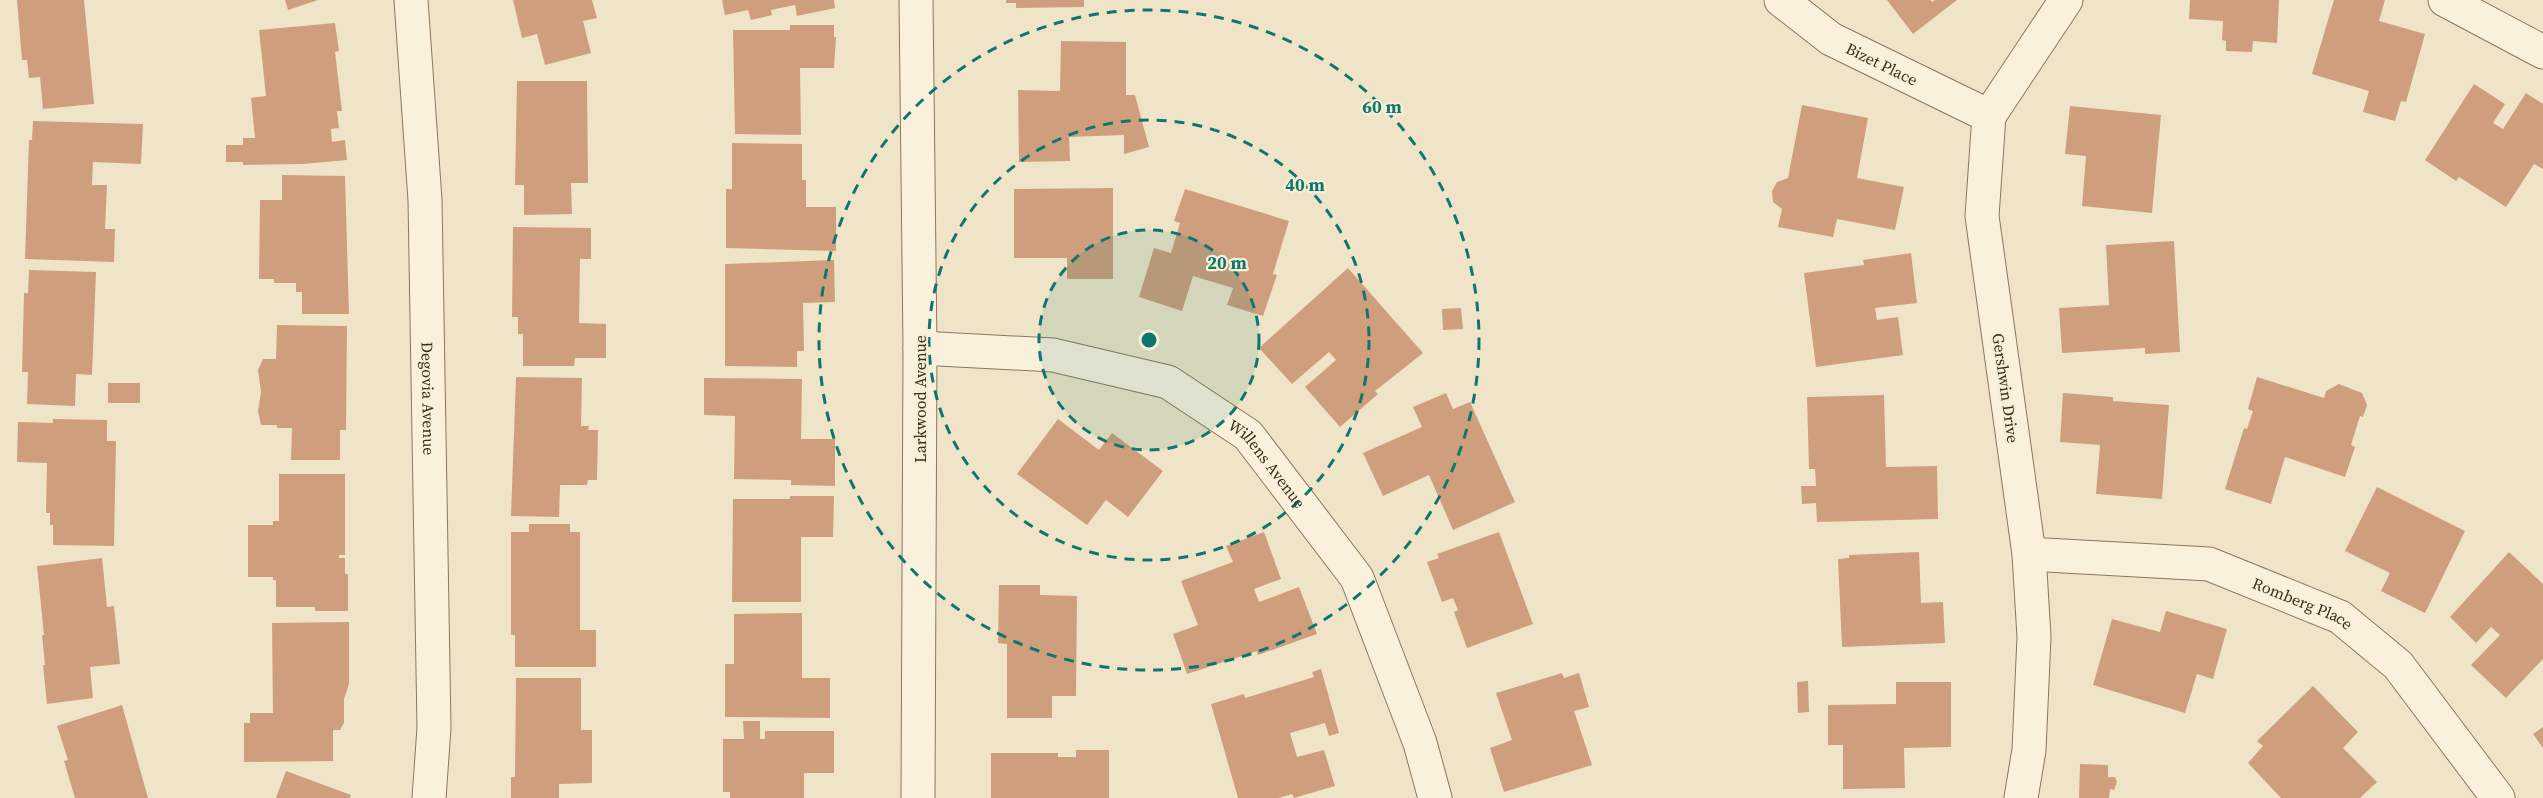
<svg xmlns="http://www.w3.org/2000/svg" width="2543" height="798" font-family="'Source Serif 4',serif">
  <rect width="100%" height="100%" fill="#f0e4c8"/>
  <path fill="#cf9f7d" d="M17 0H84L94 104 43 109 40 77 29 78 27 60H22Z
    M285 0H318L288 10Z
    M513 0H592L597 18 583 21 591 53 545 65 537 34 522 38Z
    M722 0H834L835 8 797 16 795 5 771 10 772 15 751 20 748 10 725 15Z
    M1006 0H1084V7L1016 8V3H1006Z
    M1887 0H1930L1932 2 1935 0H1957L1913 34Z
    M2190 0H2279L2277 43 2253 41 2252 52 2226 51V41L2222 40 2223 21 2189 19Z
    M2334 0H2385L2379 21 2425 34 2406 102 2401 101 2395 121 2363 112 2369 91 2312 74Z
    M335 23 339 51 335 52 342 111H337L339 128 331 129 332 142 345 140 347 160 303 164 243 165V162H226V145H243V138H255L251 98 266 96 259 30Z
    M790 25H834V37H836L834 68H800L801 135 735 134 733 30H790Z
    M1061 41 1126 42V95H1135L1149 147 1124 154V135L1069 137 1070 161 1019 162 1018 90 1060 91Z
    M517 81H587L588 183H571L572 214 524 215V185H515Z
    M2474 84 2505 104 2493 123 2503 129 2526 93 2543 104V169L2534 164 2506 207 2459 177 2456 181 2425 160Z
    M1802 105 1868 118 1857 178 1904 187 1895 230 1837 219 1833 237 1778 227 1782 209 1773 202 1772 191 1777 182 1788 178Z
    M2070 106 2161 115 2152 213 2082 206 2086 156 2065 154Z
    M33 121 143 124 141 164 93 162 92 185H107L105 229H115L114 262 25 259 29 140H32Z
    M732 143 802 144V180H806V207H836V251L726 248V189H732Z
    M282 175 345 176 349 314H302V292H296V283H274V279H259L260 200H282Z
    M1113 188V279H1067V258H1014V189Z
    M1185 189 1289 221 1273 274 1277 275 1263 316 1227 305 1233 288 1193 276 1182 311 1139 297 1154 248 1171 253 1180 223 1174 221Z
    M513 227 591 228V259H580L579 323 606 324V358H575L574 366H523V334H518V317H512Z
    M2174 241 2180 352 2145 354V348L2062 353 2059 308 2109 305 2106 245Z
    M1911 253 1917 303 1875 308 1877 320 1898 317 1903 355 1816 367 1804 273 1864 265 1863 260Z
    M834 260 835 302 803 303 804 351H797V367L725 366V264Z
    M1348 268 1423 353 1375 391 1378 394 1340 427 1305 387 1336 360 1329 352 1292 384 1259 348Z
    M29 270 96 272 92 375 76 374 75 406 27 404 28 372H22L24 293H28Z
    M1461 308 1463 329 1443 330 1442 309Z
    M277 325 347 326 346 430H340V460H291L292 428H277V425H261L258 411 261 392 258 370 263 359H276Z
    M516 377 582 378 581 426H589L588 430H598L597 480H588L587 485H560L559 517 511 516Z
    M2257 377 2324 398 2326 391 2339 384 2362 393 2367 405 2363 417 2360 416 2351 445 2355 447 2345 477 2285 457 2271 504 2225 489 2244 428 2247 429 2253 411 2248 409Z
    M704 378 802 379 801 439H835V486L791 485V480L734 479 735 416 704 415Z
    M108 383H140V403H108Z
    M1446 393 1453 409 1470 402 1515 502 1453 530 1429 475 1383 496 1363 453 1422 427 1413 407Z
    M2063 393 2113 397V401L2169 405 2162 499 2096 494 2100 445 2060 442Z
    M1884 395 1886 467 1937 466 1938 519 1817 522 1816 503 1802 504 1801 486H1816L1815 469H1809L1807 397Z
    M53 419 107 420V441H116L114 546 53 545V525H50V513H46L47 463 17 462 18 422 53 423Z
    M1058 419 1099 450 1112 433 1163 471 1128 517 1106 500 1087 525 1017 474Z
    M279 474H345V555H339V558H345V574H348V611H315V607H276V580H273V577H248V525H273V521H279Z
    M2377 487 2465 531 2425 613 2381 591 2390 573 2345 551Z
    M790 496H834L833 537H801V602H732L733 499H790Z
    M529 524H570V532H580V630H596V667H515V635H511V532H529Z
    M1264 532 1281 579 1254 589 1259 602 1299 587 1317 634 1258 655 1257 651 1187 674 1173 634 1198 625 1181 581 1233 562 1226 546Z
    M1499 532 1533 624 1467 648 1454 612 1458 610 1453 598 1442 602 1427 562 1439 558 1437 554Z
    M1919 552 1921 603 1943 602 1945 643 1842 647 1838 559 1849 558V555Z
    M2509 552 2543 584V659L2506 698 2471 665 2500 635 2491 627 2476 643 2450 617Z
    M102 558 107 607 114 606 120 664 90 667 93 698 47 704 43 665H45L42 635H44L37 566Z
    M999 585H1040V595L1077 596 1076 696H1052V718H1007V644L998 643Z
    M2166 611 2227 629 2213 679 2197 674 2185 713 2093 685 2112 619 2160 632Z
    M802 613V678H830V718L725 717V664H734V614Z
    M349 622V684L344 699V723L340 730H333V761L244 762V723H250V713H273L272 623Z
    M1321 669 1339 733 1329 736 1325 723 1290 733 1297 757 1324 750 1335 786 1294 798 1292 794 1279 798H1238L1211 704 1244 694 1245 698 1314 677 1312 672Z
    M1562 673 1564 678 1579 673 1589 707 1574 711 1592 765 1504 792 1490 748 1512 740 1496 693Z
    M516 678H581V730H592V783L559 784V798H511V777H515Z
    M1808 681 1809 712 1798 713 1797 682Z
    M1896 682H1951V747L1904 748 1905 788 1843 789V745H1828V705L1896 704Z
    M2313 686 2358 732 2343 748 2377 782 2360 798H2281L2248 763 2263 746 2257 741Z
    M122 705 148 798H75L64 761 68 760 57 726Z
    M743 721H760V739H765V731H834V773H804V798H730V792H723V739H744Z
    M2543 727V748L2533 734Z
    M1076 750H1109V798H991V753H1058V757H1076Z
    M2080 764 2108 765V777H2115L2117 782 2114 790 2110 789 2109 798H2079Z
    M286 771 351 795 350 798H276Z"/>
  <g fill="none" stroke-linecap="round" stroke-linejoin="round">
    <g stroke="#8d765c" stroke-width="35">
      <g id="minor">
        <path id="s1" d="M411 0 425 200 434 728 429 798"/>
        <path d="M916 0 920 348 918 798"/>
        <path id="s2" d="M1781 0 1831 39 1989 116"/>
        <path d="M2445 0 2543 52"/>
        <path id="s3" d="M920 348 1053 355 1168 382 1248 435 1357 578 1420 743 1435 798"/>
        <path id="s4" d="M2029 554 2209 564 2340 617 2398 665 2498 798"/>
        <path d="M2021 798 2029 750 2034 637 2029 554 1982 216 1989 116 2066 0"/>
      </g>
    </g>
    <use href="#minor" stroke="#faf1dc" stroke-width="33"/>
  </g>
  <circle cx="1149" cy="340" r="110" fill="#0f766e" fill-opacity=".12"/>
  <g fill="none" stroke="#0f766e" stroke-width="3" stroke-dasharray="10 8">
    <circle cx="1149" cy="340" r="110"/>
    <circle cx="1149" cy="340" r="220"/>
    <circle cx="1149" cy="340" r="330"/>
  </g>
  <g text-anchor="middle" stroke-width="4.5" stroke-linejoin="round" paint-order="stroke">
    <g font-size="16" fill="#3d2e20" stroke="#f7eed8">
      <text dy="6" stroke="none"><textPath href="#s2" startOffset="120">Bizet Place</textPath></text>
      <text transform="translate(2006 388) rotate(82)" y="6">Gershwin Drive</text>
      <text dy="6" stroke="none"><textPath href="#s1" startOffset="399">Degovia Avenue</textPath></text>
      <text transform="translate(920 399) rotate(-90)" y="6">Larkwood Avenue</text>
      <text dy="6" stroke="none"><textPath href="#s3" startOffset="381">Willens Avenue</textPath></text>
      <text dy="6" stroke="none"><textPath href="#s4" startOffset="282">Romberg Place</textPath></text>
    </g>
  </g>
  <circle cx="1149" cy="340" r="9" fill="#0f766e" stroke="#f7eed8" stroke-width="3"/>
  <g font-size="18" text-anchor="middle" font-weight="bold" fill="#0f766e" stroke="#f7eed8" stroke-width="4.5" stroke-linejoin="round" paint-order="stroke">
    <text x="1382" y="113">60 m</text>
    <text x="1305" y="191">40 m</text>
    <text x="1227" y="269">20 m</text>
  </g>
</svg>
